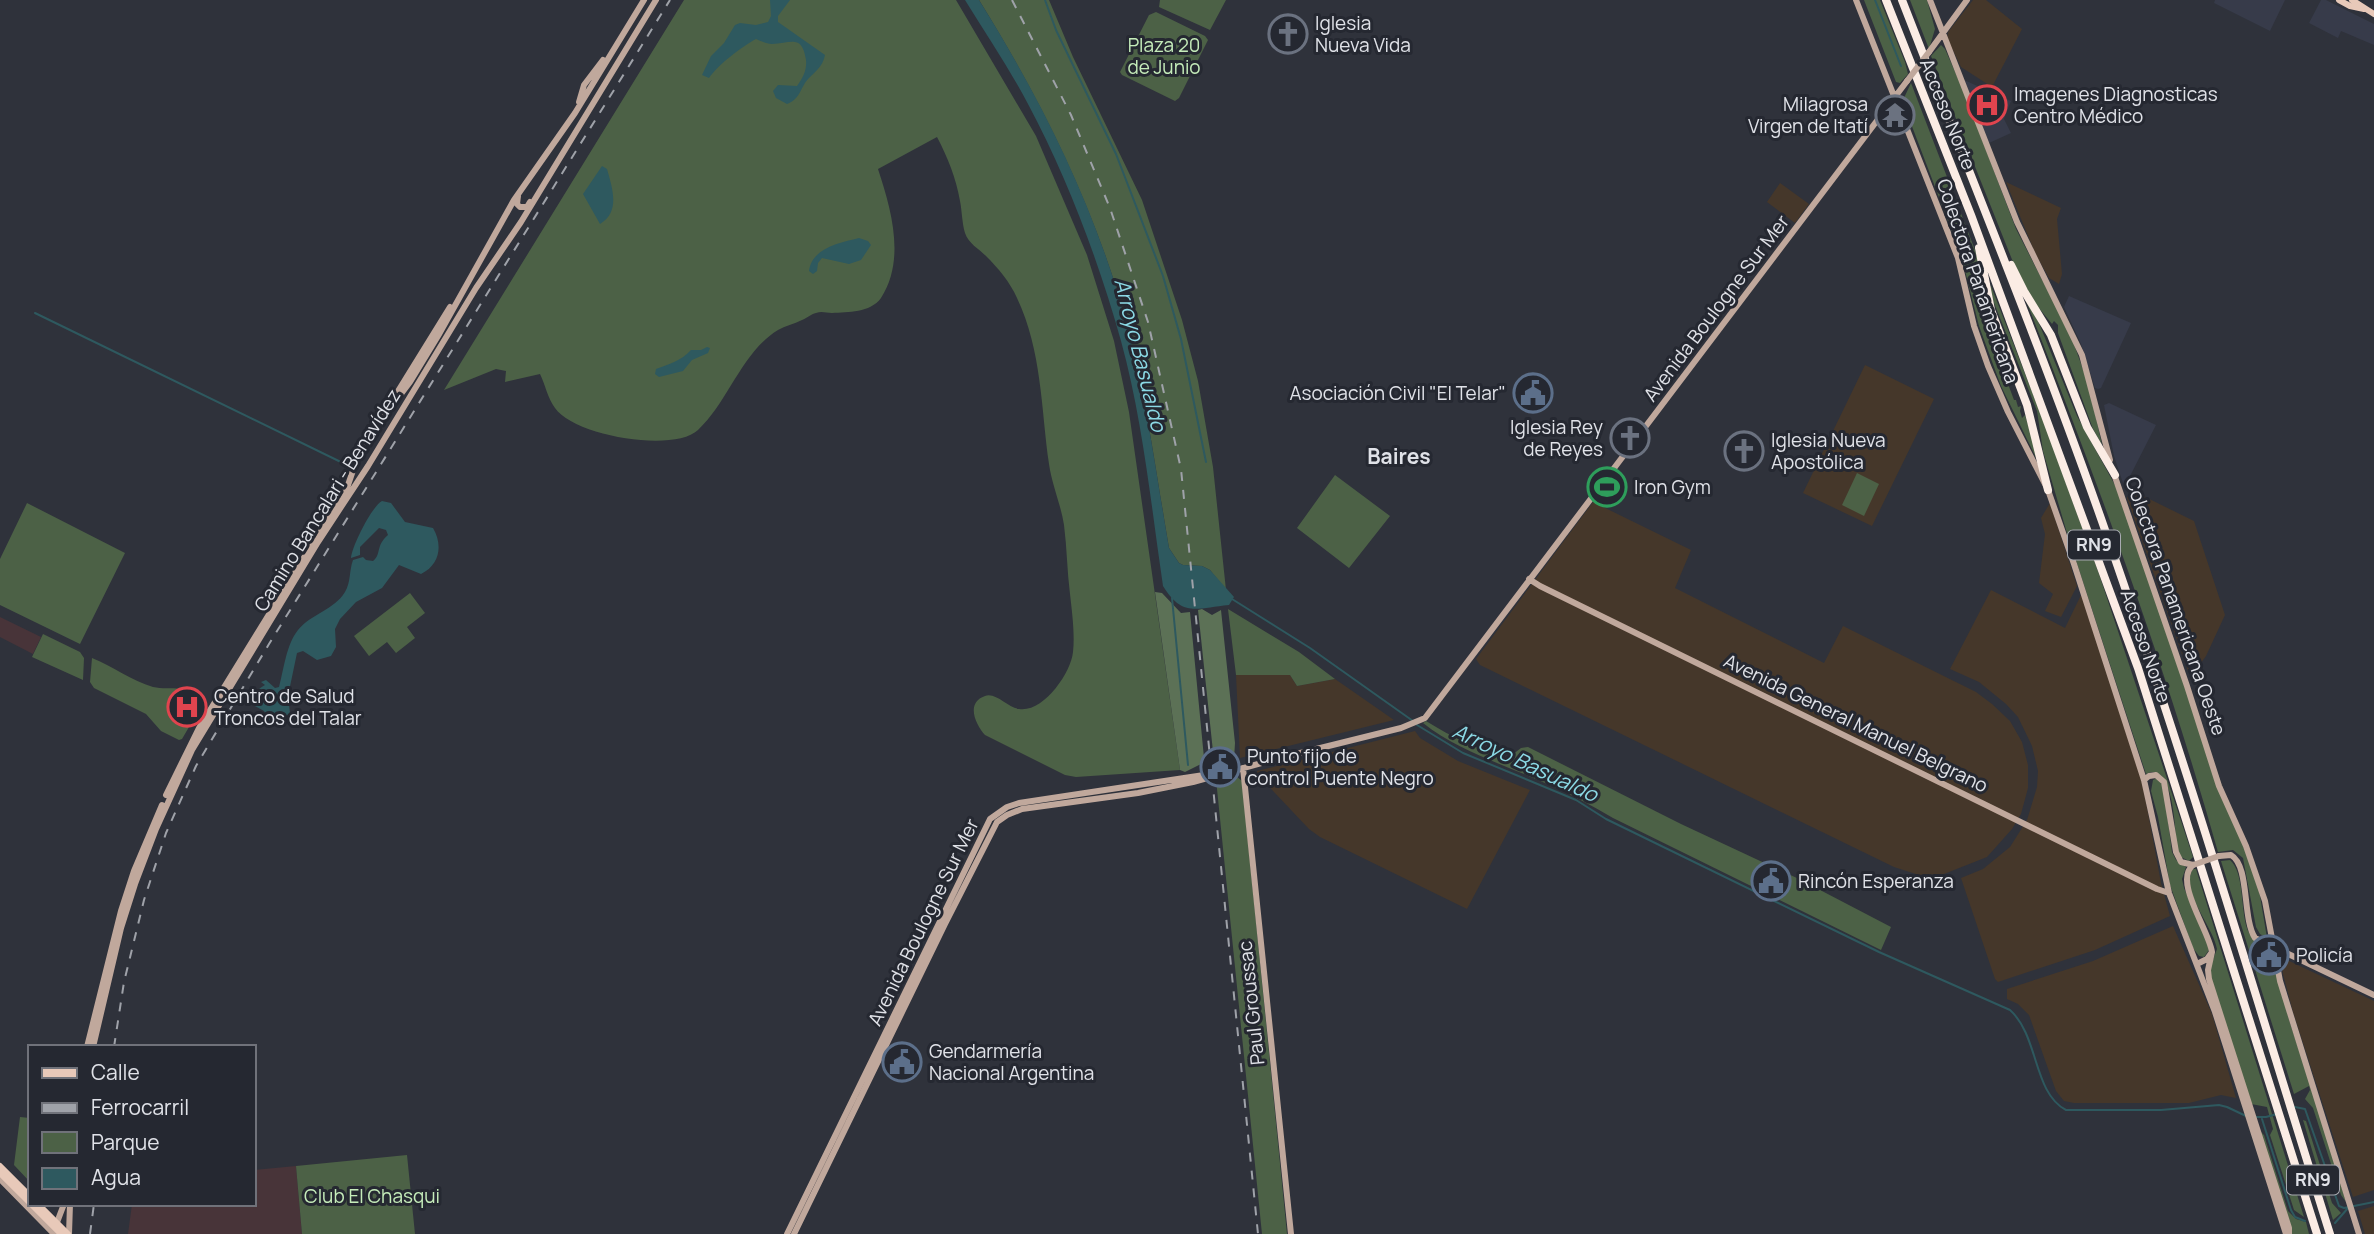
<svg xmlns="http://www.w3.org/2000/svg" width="2374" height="1234" font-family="Manrope,sans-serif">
  <rect width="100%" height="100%" fill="#2f323b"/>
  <path fill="#373b4a" d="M2215 0H2285L2270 31 2214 3Z
    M2321 0H2326L2374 24V45L2341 31 2338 38 2309 23Z
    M1964 80 2011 101 2004 119 2011 133 1989 143Z
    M2069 296 2131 323 2101 388 2098 389 2095 388 2081 344 2064 307Z
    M2109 403 2156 425 2127 482 2123 483 2114 456 2104 405Z"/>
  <path fill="#45372a" d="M1973 0H1986L2022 29 1992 87 1961 67 1947 38 1948 32Z
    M2006 182 2061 208 2057 219 2062 274 2059 284 2049 278 2035 253Z
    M1780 183 1809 204 1795 223 1767 202Z
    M1865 365 1934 399 1872 526 1803 493Z
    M2131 490 2194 521 2225 615 2206 656 2195 671H2188L2127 498Z
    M1593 502 1691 550 1675 588 1824 663 1843 626 1976 692 1992 704 2010 721 2022 742 2028 765V788L2021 814 2012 829 1987 857 1944 874 1919 875 1894 867 1480 665 1476 659Z
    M2050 503 2077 586 2061 617 2045 611 2053 594 2039 583 2045 534 2041 518Z
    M1991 590 2065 628 2082 593 2141 775 2161 883 2170 916 2095 950 1998 982 1995 979 1961 878 1983 869 2010 847 2027 820 2037 787 2038 771 2032 746 2018 717 2006 704 1979 682 1950 669Z
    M1236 675H1290L1297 686 1335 679 1394 720 1240 758Z
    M1415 731 1420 738 1458 761 1530 790 1467 909 1320 837 1309 829 1257 774V771Z
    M2173 926 2212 1014 2236 1098 2221 1095 2189 1103H2074L2064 1101 2056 1091 2029 1015 2018 1004 2007 999V989L2093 961Z
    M2283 958 2374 1001V1190L2353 1197 2293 1012 2283 974 2281 961Z
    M2374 1206V1234H2365L2358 1211Z"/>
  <path fill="#483439" d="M0 617 41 637 33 654 0 637Z
    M296 1166 302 1234H128L132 1204H254V1170Z"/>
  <path fill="#4c6146" d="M684 0H956L1036 136 1087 255 1114 341 1129 412 1180 770 1076 777 1065 775 985 735C976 725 965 703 985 696 996 692 1008 708 1019 709 1043 713 1071 673 1073 652 1075 634 1072 612 1070 594 1067 571 1067 548 1064 525 1061 505 1052 485 1049 464 1041 408 1042 351 1017 298 1010 282 998 268 986 256 979 249 968 243 965 233 962 223 962 211 960 201 956 178 948 158 937 137L878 169C891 209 906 259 881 298 870 313 848 312 832 313 826 313 822 311 816 313 811 314 807 318 802 320 794 324 785 326 778 330 741 353 729 401 698 430 674 453 574 436 555 408 548 399 545 384 540 374L505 382 506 371 496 369 444 390Z
    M979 0H1049L1073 57 1142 200 1182 320 1198 381 1213 467 1226 590 1210 570 1202 566 1183 565 1179 563 1169 548C1154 461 1143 371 1116 287 1083 184 1036 92 979 0Z
    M1160 0H1226L1210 30 1159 7Z
    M1864 0H1880L1905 62 1908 74 1900 83 1896 82Z
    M1910 0H1927L1935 29 1929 49Z
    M1156 12 1205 36 1208 40 1179 98 1175 101 1122 75 1120 72 1149 15Z
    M1941 45 1945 49 1964 92 2016 229 2071 336 2089 386 2102 445 2093 429 2058 333V325L2054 321 2052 324 2030 297 2013 262 1931 56Z
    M1911 83 1975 250 1985 284 1991 325 2006 368 2004 373 2014 400H2016L2018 407 2021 406 2020 411 2022 418 2025 415 2043 472 2001 386 1979 326 1961 255 1905 108 1903 100Z
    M1991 286 2043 420 2099 574 2193 857 2189 861 2181 857 2177 848C2175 831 2174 759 2146 774L2067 533 2043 451 2037 411 1994 303 1989 287Z
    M2025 298 2038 321 2077 416 2116 487 2259 890 2267 938 2260 934 2256 927 2243 858 2233 850 2218 852C2165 664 2097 480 2025 298Z
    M1857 473 1879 484 1864 516 1842 505Z
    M1335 475 1390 516 1349 568 1297 528Z
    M27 503 125 553 80 644 0 605V559Z
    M410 593 425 613 407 627 415 638 396 653 387 642 369 656 354 636Z
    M1228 609 1299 652 1335 679 1297 686 1290 675H1236Z
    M43 634 80 652 84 658 83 680 32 657Z
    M92 658C112 666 132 681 153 687 170 691 192 682 203 703L182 739 179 740 161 731 146 714 94 688 90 682Z
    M1426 721C1453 738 1478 749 1508 758L1521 748 1528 747 1681 824 1799 879 1891 927 1881 950 1613 818C1591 805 1569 793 1545 783 1503 764 1460 752 1423 723Z
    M1236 776 1242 781 1287 1234H1262L1216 779Z
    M2157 778 2161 782 2164 790 2172 852 2176 860 2186 867 2182 879 2184 888 2207 942 2209 950 2204 957 2199 956 2193 948 2170 885 2158 817 2151 791 2153 780Z
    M2230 860C2245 873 2240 911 2248 931 2253 942 2265 945 2272 954L2290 1023 2314 1095 2346 1202 2341 1195 2313 1108 2305 1099 2310 1090 2309 1086 2294 1094 2221 861Z
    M2193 869H2196L2304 1217 2294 1210 2270 1135 2273 1129 2267 1107 2251 1104 2211 978V965L2217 949C2213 926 2179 890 2193 869Z
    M20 1117 30 1118V1182L14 1165Z
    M2303 1120 2306 1121 2332 1203 2341 1213 2333 1220Z
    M2258 1129 2264 1135 2288 1211 2296 1219 2306 1222 2309 1234H2290Z
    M407 1155 415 1234H302L296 1166Z"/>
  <path fill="#5c7156" d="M1155 592 1162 593 1181 613 1190 612 1204 758 1203 763 1185 772 1180 770Z
    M1202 609 1212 615 1221 610 1235 743 1234 759 1222 762 1214 761 1198 610Z"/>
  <path fill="#2e595f" d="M770 0H790L778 16V22L825 55C823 66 816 71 809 78 800 87 801 99 787 104L776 98 773 91 778 85 797 86C803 78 807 70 806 60 802 33 790 44 772 44 767 44 761 41 756 39 741 47 718 65 709 78L702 75 711 56 724 43 735 25 740 23 756 25 768 22 771 16Z
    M965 0H979C1036 91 1084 185 1116 287 1143 371 1154 461 1169 548L1179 563 1183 565 1202 566 1210 570 1234 597 1229 605C1196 608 1183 618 1163 586 1151 505 1143 421 1121 341 1099 262 1067 177 1028 104 1009 68 986 34 965 0Z
    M602 166 607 169C612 187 621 212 600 224L583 194Z
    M859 238 868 241 871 245 861 260 849 264 822 258 818 263 817 271 813 274 809 271C812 248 839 243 859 238Z
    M707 347 710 348 708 353 692 360 683 371 659 377 655 374 656 369C669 364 681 361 691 350H701Z
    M382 501 391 503 405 522 433 528C443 545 440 565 421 574L399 565 382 588 356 602 340 619 335 629 336 647 331 656 317 660 303 651 297 653 288 696 290 713 275 724 271 723 264 711 253 705C252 696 257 689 265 685L261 682 266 680 275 688 279 687C284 669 286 645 298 630 311 614 334 610 345 592 351 582 349 571 353 560L363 557 366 560 373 561C382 554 375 546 388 535L386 530 379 528 360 547V555L351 558C352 546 372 506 382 501Z"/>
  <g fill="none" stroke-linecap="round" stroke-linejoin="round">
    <path stroke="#2e595f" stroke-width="2" d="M1045 0 1056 30 1116 154 1163 276 1181 339 1206 462
      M1875 0 1901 66
      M35 313 349 466
      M1172 598 1188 765
      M1232 599 1310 648 1413 721
      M1417 725 1463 753 1576 800 1606 819 1879 952 2010 1010C2039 1036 2033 1093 2066 1110H2161L2219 1105 2227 1107 2246 1116
      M2295 1107 2305 1109 2339 1206 2344 1208 2374 1202
      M2255 1117H2266L2277 1114
      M2262 1119 2291 1210 2295 1217 2305 1221
      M2335 1223 2348 1208"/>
    <path stroke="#c0a89c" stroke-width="6" d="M1856 0 1958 258 1974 326 1988 366 2008 412 2048 490 2074 564 2144 780 2169 893 2215 1012 2286 1234
      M1930 0 2017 222 2082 355 2110 460
      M1929 52 1967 0
      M579 102 584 85 603 60
      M518 196 517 204 520 207H527L530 202
      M395 396 450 307
      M2113 471 2187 686 2219 786 2246 846 2265 901 2280 981 2359 1234
      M1529 579 1540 586 2157 889 2169 893
      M1243 768 1291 1234
      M2144 780 2149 776 2156 775 2164 782 2176 852 2181 862 2193 865
      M166 795 199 728 347 488 361 447 410 382 438 336 514 200 575 113 644 0
      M2219 856 2231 855C2250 866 2242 918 2255 938L2374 995
      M2193 865C2173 881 2209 930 2212 952L2207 959 2197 964
      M2212 952 2208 970 2209 979 2289 1228V1234
      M87 1047 121 911 134 871 162 805
      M93 1047 121 928 135 884 156 829 192 750 318 542 368 466 476 288 521 222 656 0
      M0 1179 54 1234
      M56 1225 64 1204
      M69 1234 70 1204
      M787 1234 990 819 1007 807 1019 803 1204 775
      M794 1234 945 924 997 822 1007 815 1022 809 1138 793 1193 782 1276 759 1401 728 1425 718 1907 81"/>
    <path stroke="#e8c9b9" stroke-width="6" d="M2339 0 2350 6 2364 9
      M2352 0 2374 14
      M0 1166 30 1196
      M0 1173 30 1203"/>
    <path stroke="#fbece4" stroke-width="8" d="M1886 0 1971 215 2138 668 2317 1234
      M1902 0C1970 175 2042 350 2104 527 2186 761 2256 998 2330 1234
      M1979 248 1991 310 2027 405 2048 490
      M2011 265 2024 291 2051 335 2087 427 2115 475"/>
    <path stroke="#9fa2a9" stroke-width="2" stroke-dasharray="9 9" stroke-linecap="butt" d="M1012 0 1071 115 1110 208 1148 322 1181 469 1258 1234
      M114 1047 124 982 144 900 166 833 196 766 269 644 670 0
      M90 1234 94 1204"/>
    <path stroke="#c0a89c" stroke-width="6" d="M1907 81 1929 52
      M2193 865 2219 856"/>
    <path stroke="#e8c9b9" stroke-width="6" d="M31 1204 61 1234
      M38 1204 68 1234"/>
  </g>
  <defs>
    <g id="church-ring" transform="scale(2.0125)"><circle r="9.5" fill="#252831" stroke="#6b7280" stroke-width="1.5"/><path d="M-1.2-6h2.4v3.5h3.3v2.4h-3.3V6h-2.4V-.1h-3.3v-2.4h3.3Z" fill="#6b7280"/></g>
    <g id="hospital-ring" transform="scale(2.0125)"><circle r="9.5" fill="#252831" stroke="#e0444e" stroke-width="1.5"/><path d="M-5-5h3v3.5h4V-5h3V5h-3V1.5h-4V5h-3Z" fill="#e0444e"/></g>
    <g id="temple-ring" transform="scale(2.0125)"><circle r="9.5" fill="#252831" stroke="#6b7280" stroke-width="1.5"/><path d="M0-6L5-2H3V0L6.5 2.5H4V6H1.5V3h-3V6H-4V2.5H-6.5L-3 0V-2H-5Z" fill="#6b7280"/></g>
    <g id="civic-ring" transform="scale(2.0125)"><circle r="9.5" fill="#252831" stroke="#5c6f8a" stroke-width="1.5"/><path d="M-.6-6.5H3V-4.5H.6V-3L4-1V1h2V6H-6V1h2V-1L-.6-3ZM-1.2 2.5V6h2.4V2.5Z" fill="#5c6f8a"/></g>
    <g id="stadium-ring" transform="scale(2.0125)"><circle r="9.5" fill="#252831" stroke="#2e9e5b" stroke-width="1.5"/><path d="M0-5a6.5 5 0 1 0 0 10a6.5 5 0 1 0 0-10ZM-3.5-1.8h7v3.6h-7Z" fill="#2e9e5b"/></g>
  </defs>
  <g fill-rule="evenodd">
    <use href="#church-ring" x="1288" y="34"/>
    <use href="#hospital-ring" x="1987" y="105"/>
    <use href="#temple-ring" x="1895" y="115"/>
    <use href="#civic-ring" x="1533" y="393"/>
    <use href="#church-ring" x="1630" y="438"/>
    <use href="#church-ring" x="1744" y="451"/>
    <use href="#stadium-ring" x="1607" y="487"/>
    <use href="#hospital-ring" x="187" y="707"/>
    <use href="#civic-ring" x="1220" y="767"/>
    <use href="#civic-ring" x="1771" y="881"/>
    <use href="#civic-ring" x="2269" y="955"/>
    <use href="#civic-ring" x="902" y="1062"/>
  </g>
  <g text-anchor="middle" stroke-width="6" stroke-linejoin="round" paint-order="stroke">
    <g fill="#252831" stroke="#a8aab1" stroke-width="2">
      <rect x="2068" y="530.5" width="52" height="29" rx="5"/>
      <rect x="2287" y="1165.5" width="52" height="29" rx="5"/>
    </g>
    <g font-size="18" font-weight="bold" fill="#e0e2e8">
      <text x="2094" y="551">RN9</text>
      <text x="2313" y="1186">RN9</text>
    </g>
    <g font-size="19" fill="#e0e2e8" stroke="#252831" text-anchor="start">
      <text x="1315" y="30">Iglesia<tspan x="1315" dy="22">Nueva Vida</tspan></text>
      <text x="2014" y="101">Imagenes Diagnosticas<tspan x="2014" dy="22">Centro Médico</tspan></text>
      <text x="1868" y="111" text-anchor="end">Milagrosa<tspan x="1868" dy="22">Virgen de Itatí</tspan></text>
      <text x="1506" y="400" text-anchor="end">Asociación Civil "El Telar"</text>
      <text x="1603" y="434" text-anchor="end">Iglesia Rey<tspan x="1603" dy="22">de Reyes</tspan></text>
      <text x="1771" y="447">Iglesia Nueva<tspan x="1771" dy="22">Apostólica</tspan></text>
      <text x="1634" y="494">Iron Gym</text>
      <text x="214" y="703">Centro de Salud<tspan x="214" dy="22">Troncos del Talar</tspan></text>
      <text x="1247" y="763">Punto fijo de<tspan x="1247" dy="22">control Puente Negro</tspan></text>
      <text x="1798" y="888">Rincón Esperanza</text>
      <text x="2296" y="962">Policía</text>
      <text x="929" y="1058">Gendarmería<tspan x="929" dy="22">Nacional Argentina</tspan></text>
    </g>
    <g font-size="19" fill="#c5ecba" stroke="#252831">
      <text x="1164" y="52">Plaza 20<tspan x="1164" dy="22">de Junio</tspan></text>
      <text x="372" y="1203">Club El Chasqui</text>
    </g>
    <g font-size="19" fill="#e0e2e8" stroke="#252831">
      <text transform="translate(1948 114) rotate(68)" y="7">Acceso Norte</text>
      <text transform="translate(1978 281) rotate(71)" y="7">Colectora Panamericana</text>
      <text transform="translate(1716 308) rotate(-53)" y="7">Avenida Boulogne Sur Mer</text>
      <text transform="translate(327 500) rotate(-58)" y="7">Camino Bancalari - Benavídez</text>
      <text transform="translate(2176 606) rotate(71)" y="7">Colectora Panamericana Oeste</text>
      <text transform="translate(2146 646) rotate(71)" y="7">Acceso Norte</text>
      <text transform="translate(1856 723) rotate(26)" y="7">Avenida General Manuel Belgrano</text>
      <text transform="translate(923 922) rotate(-64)" y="7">Avenida Boulogne Sur Mer</text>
      <text transform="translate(1251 1003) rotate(-96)" y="7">Paul Groussac</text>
    </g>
    <g font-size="21" font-style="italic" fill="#8bd9e5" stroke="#252831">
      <text transform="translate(1140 355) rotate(76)" y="7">Arroyo Basualdo</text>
      <text transform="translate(1525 763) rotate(25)" y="7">Arroyo Basualdo</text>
    </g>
    <g font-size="21" font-weight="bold" fill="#e0e2e8" stroke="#252831">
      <text x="1399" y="464">Baires</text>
    </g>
  </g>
  <rect x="28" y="1045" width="228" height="161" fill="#252831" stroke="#70727a" stroke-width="2"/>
  <rect x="42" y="1068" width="35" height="10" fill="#e8c9b9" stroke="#70727a" stroke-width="2"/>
  <text x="91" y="1080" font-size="21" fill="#e0e2e8">Calle</text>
  <rect x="42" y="1103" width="35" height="10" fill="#9fa2a9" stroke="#70727a" stroke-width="2"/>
  <text x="91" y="1115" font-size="21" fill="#e0e2e8">Ferrocarril</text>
  <rect x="42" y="1132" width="35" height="21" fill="#4c6146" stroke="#70727a" stroke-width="2"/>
  <text x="91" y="1150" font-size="21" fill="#e0e2e8">Parque</text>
  <rect x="42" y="1168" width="35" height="21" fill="#2e595f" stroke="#70727a" stroke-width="2"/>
  <text x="91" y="1185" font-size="21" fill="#e0e2e8">Agua</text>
</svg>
